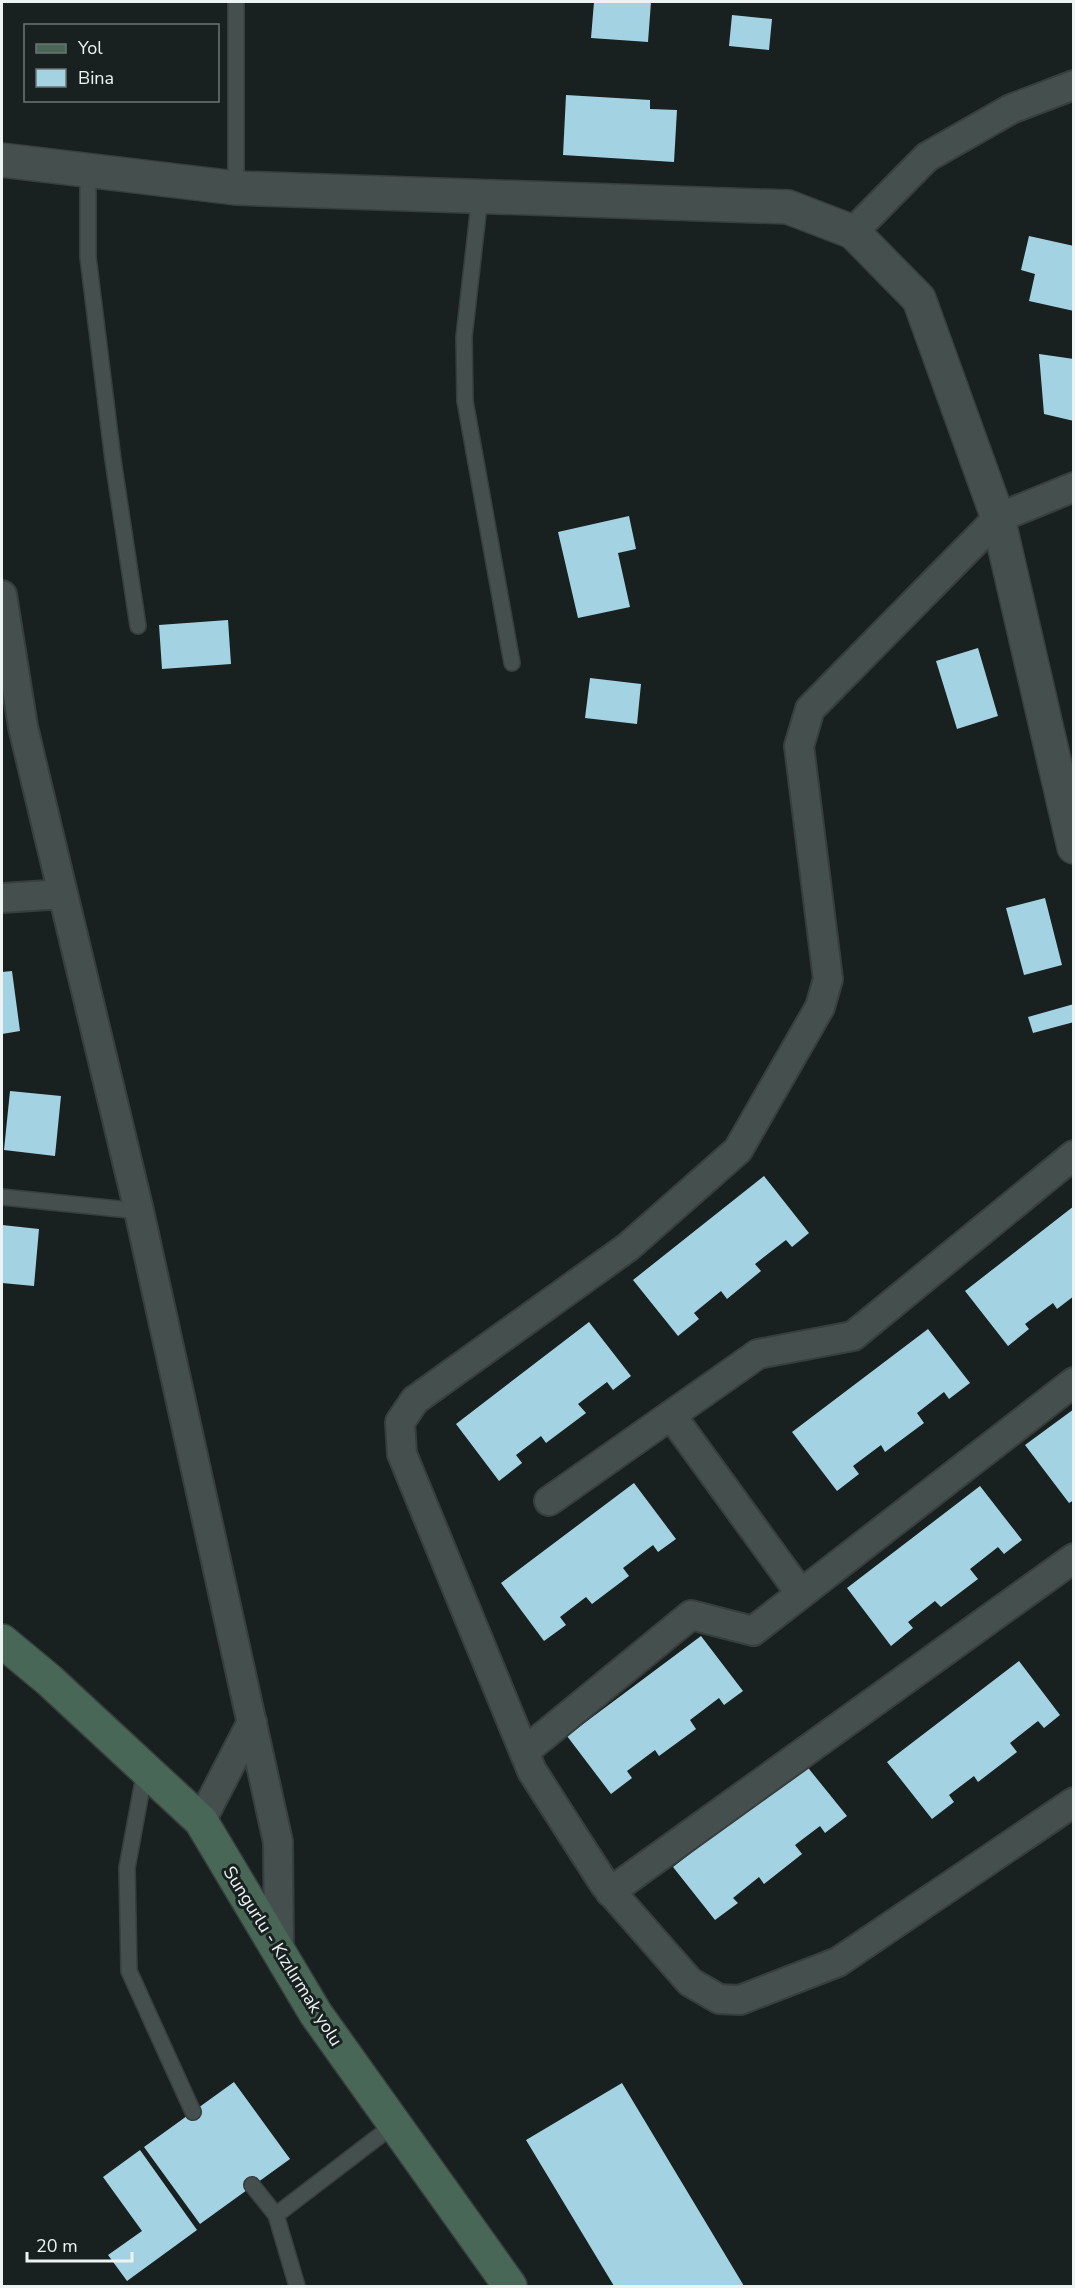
<svg xmlns="http://www.w3.org/2000/svg" width="1075" height="2288" font-family="'Nunito Sans',sans-serif">
  <rect width="100%" height="100%" fill="#182120"/>
  <path fill="#a3d3e2" d="M594 2H651L648 42 591 38Z
    M732 15 772 19 769 50 729 46Z
    M566 95 650 100V109L677 110 674 162 563 155Z
    M1029 236 1074 246V311L1029 301 1035 274 1021 270Z
    M1039 354 1074 359V421L1044 414Z
    M629 516 636 549 618 553 630 607 578 618 558 532Z
    M228 620 231 664 162 669 159 625Z
    M978 648 998 716 957 729 936 661Z
    M590 678 641 684 637 724 585 718Z
    M1045 898 1062 965 1024 975 1006 908Z
    M12 971 20 1031 2 1034V972Z
    M1074 1004V1022L1033 1033 1028 1017Z
    M10 1091 61 1096 55 1156 4 1150Z
    M764 1176 809 1233 792 1247 786 1240 755 1264 761 1271 727 1299 721 1291 694 1313 699 1319 678 1336 633 1280Z
    M1074 1206V1296L1057 1309 1053 1303 1025 1324 1029 1329 1008 1346 965 1291Z
    M2 1225 39 1229 34 1286 2 1283Z
    M589 1322 631 1376 613 1390 607 1382 578 1404 586 1413 546 1443 541 1436 516 1455 522 1463 499 1481 456 1424Z
    M928 1329 970 1383 949 1399 944 1392 917 1413 924 1423 885 1452 881 1445 853 1466 859 1474 837 1491 792 1432Z
    M1074 1409V1500L1069 1503 1025 1445Z
    M634 1483 676 1539 658 1552 653 1545 623 1568 629 1576 592 1604 586 1597 560 1617 566 1625 544 1641 501 1583Z
    M980 1486 1022 1540 1004 1554 998 1547 970 1569 978 1579 941 1607 935 1601 908 1622 913 1628 891 1646 847 1588Z
    M701 1636 743 1691 724 1705 719 1698 690 1720 696 1729 659 1756 655 1750 627 1771 632 1778 611 1794 567 1736Z
    M1019 1661 1060 1715 1044 1728 1038 1721 1010 1743 1017 1752 978 1782 974 1776 949 1795 954 1802 932 1819 887 1762Z
    M805 1764 847 1816 825 1833 820 1826 795 1845 802 1854 764 1884 759 1877 733 1898 738 1903 715 1920 673 1867Z
    M234 2082 290 2159 200 2224 144 2147Z
    M622 2083 744 2286H614L526 2140Z
    M140 2150 197 2230 127 2281 108 2255 142 2231 103 2177Z"/>
  <g fill="none" stroke-linecap="round" stroke-linejoin="round">
    <g stroke="#373e3d" stroke-width="18">
      <path id="service" d="M88 170V257L113 460 138 626
        M236 188V2
        M480 196 464 337 465 401 512 663
        M2 1197 139 1211
        M145 1770 127 1868 129 1971 193 2112
        M252 2185 276 2215 297 2286
        M276 2215 395 2124"/>
    </g>
    <g stroke="#373e3d" stroke-width="32">
      <path id="minor" d="M853 232 927 157 1011 109 1074 85
        M1074 487 998 518 810 709 799 746 828 979 820 1007 738 1150 628 1247 415 1400 400 1422 402 1454 532 1771 605 1885 690 1982 719 1999 740 2000 838 1962 1074 1802
        M2 595 23 727 139 1211 278 1842 279 1952
        M2 898 63 894
        M671 1415 801 1594
        M549 1501 758 1354 853 1336 1074 1155
        M524 1752 691 1615 753 1631 1074 1382
        M201 1821 252 1722
        M610 1892 1074 1558"/>
    </g>
    <g stroke="#373e3d" stroke-width="36">
      <path id="tertiary" d="M2 160 236 188 788 207 853 232 919 299 998 518 1074 847"/>
    </g>
    <g stroke="#373e3d" stroke-width="36">
      <path id="secondary" d="M2 1641 49 1680 201 1821 316 2014 510 2286"/>
    </g>
    <use href="#service" stroke="#454f4d" stroke-width="15"/>
    <use href="#minor" stroke="#454f4d" stroke-width="28"/>
    <use href="#tertiary" stroke="#454f4d" stroke-width="33"/>
    <use href="#secondary" stroke="#486756" stroke-width="33"/>
  </g>
  <g text-anchor="middle" stroke-width="6" stroke-linejoin="round" paint-order="stroke">
    <g font-size="18" fill="#edf3f2" stroke="#182120">
      <text transform="translate(283 1956) rotate(58)" y="6">Sungurlu - Kızılırmak yolu</text>
    </g>
  </g>
  <rect width="1075" height="2288" fill="none" stroke="#edf3f2" stroke-width="6"/>
  <rect x="24" y="24" width="195" height="78" fill="#182120" stroke="#6d7574" stroke-width="1.5"/>
  <rect x="36" y="44" width="30" height="9" fill="#486756" stroke="#6d7574" stroke-width="1.5"/>
  <text x="78" y="54" font-size="18" fill="#edf3f2">Yol</text>
  <rect x="36" y="69" width="30" height="18" fill="#a3d3e2" stroke="#6d7574" stroke-width="1.5"/>
  <text x="78" y="84" font-size="18" fill="#edf3f2">Bina</text>
  <path d="M27 2252v9h105v-9" fill="none" stroke="#edf3f2" stroke-width="3"/>
  <text x="36" y="2252" font-size="18" fill="#edf3f2" stroke="#182120" stroke-width="4.5" paint-order="stroke">20 m</text>
</svg>
